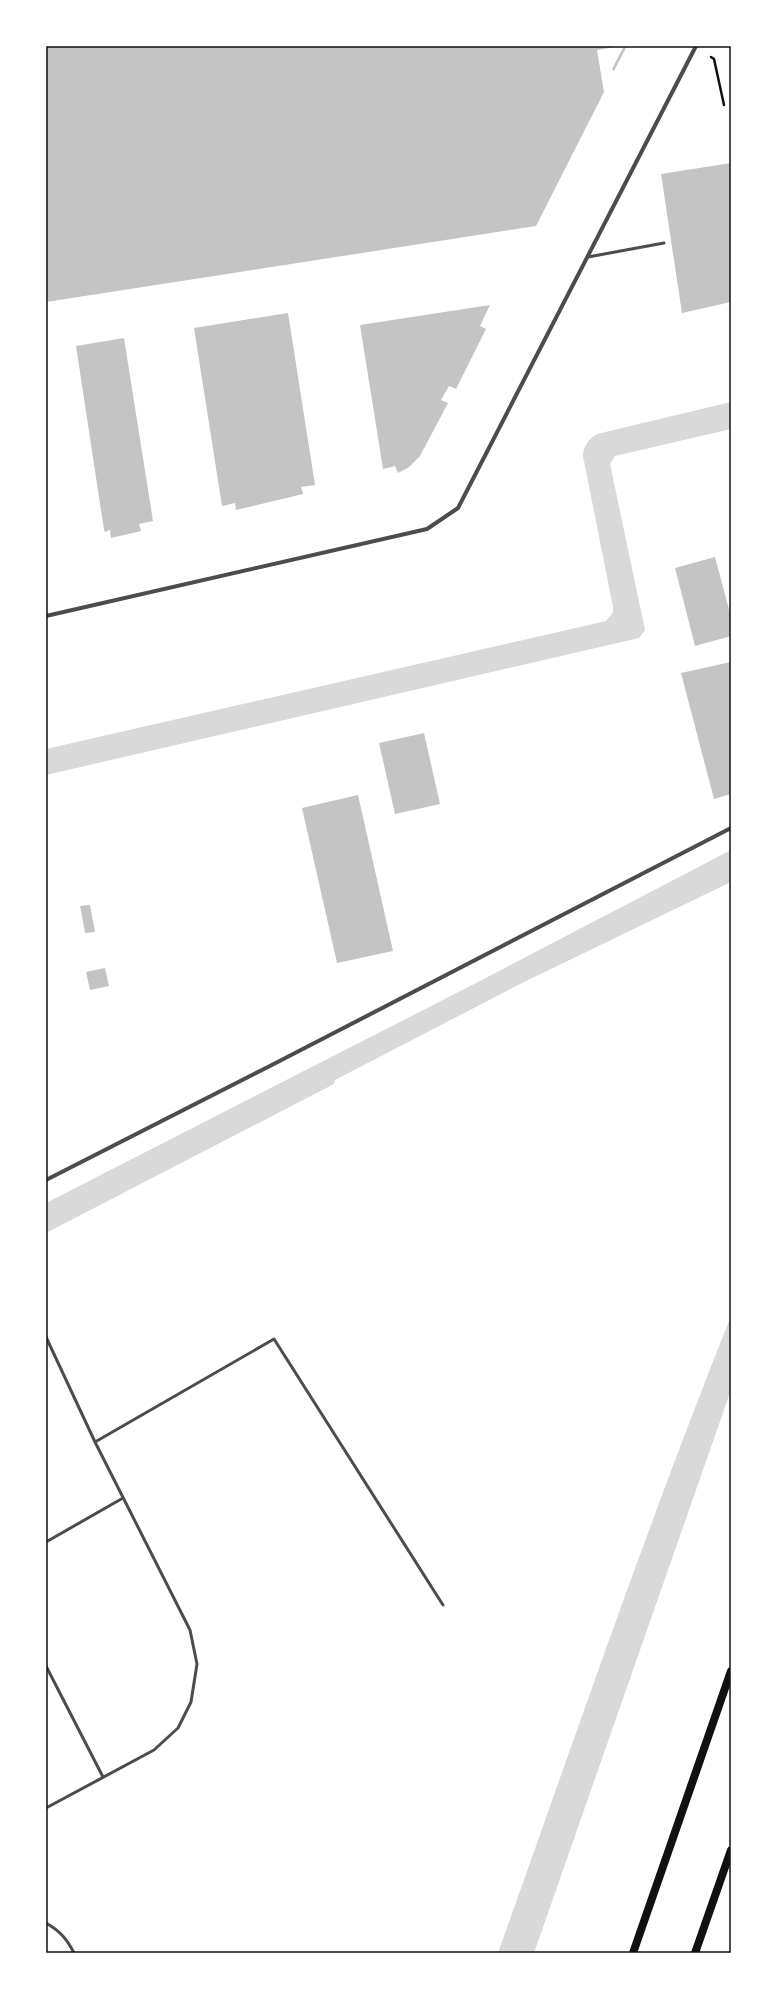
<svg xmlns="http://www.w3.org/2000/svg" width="777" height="1999" font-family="Arial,sans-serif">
  <rect width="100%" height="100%" fill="#fff"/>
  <path fill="#d9d9d9" d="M731 402V429L615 456 610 464 645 630 639 638 46 775V749L606 621 613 612V607L583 456C583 446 589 439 597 434Z
    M731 850V882L524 982 335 1080 334 1084 46 1233V1203L478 982Z
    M731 1316V1390L534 1953H498C574 1740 647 1526 731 1316Z"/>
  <path fill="#c4c4c4" d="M46 46H615V47L597 50 604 92 536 226 46 302Z
    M624 46H627L614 71 612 69Z
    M731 163V302L682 313 661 174Z
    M490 305 480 326 486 329 456 389 449 386 441 400 448 403 420 456 409 467 398 473 395 466 383 469 360 325Z
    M288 313 315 485 301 487 303 494 236 510 235 503 222 506 194 328Z
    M124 338 153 521 139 524 141 531 111 538 110 530 105 532 104 530 76 346Z
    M715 557 731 617V636L695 646 675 568Z
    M731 662V794L714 799 681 673Z
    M424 733 440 804 395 814 379 743Z
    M358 795 393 951 337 963 302 808Z
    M90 905 95 932 85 933 80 906Z
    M105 968 109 986 90 990 86 972Z"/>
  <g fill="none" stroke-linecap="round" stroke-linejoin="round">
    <path stroke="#111" stroke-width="2.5" d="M711 57 714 59 724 105"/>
    <path stroke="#4c4c4c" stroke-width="3" d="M588 257 664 243
      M46 1337 95 1442 190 1630 197 1664 191 1702 178 1728 154 1750 46 1808
      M95 1442 274 1339 443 1605
      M46 1542 123 1498
      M46 1666 103 1777
      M46 1923C60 1931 67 1939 74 1953"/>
    <path stroke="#4c4c4c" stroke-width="4" d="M46 616 427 529 458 508 696 46
      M46 1180 266 1068 731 828"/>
    <path stroke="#111" stroke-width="8" d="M633 1953 731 1671
      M695 1953 731 1850"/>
  </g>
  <rect width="777" height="1999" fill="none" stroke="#ffffff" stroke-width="94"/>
  <rect x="47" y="47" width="683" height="1905" fill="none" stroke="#111" stroke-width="1.5"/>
</svg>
